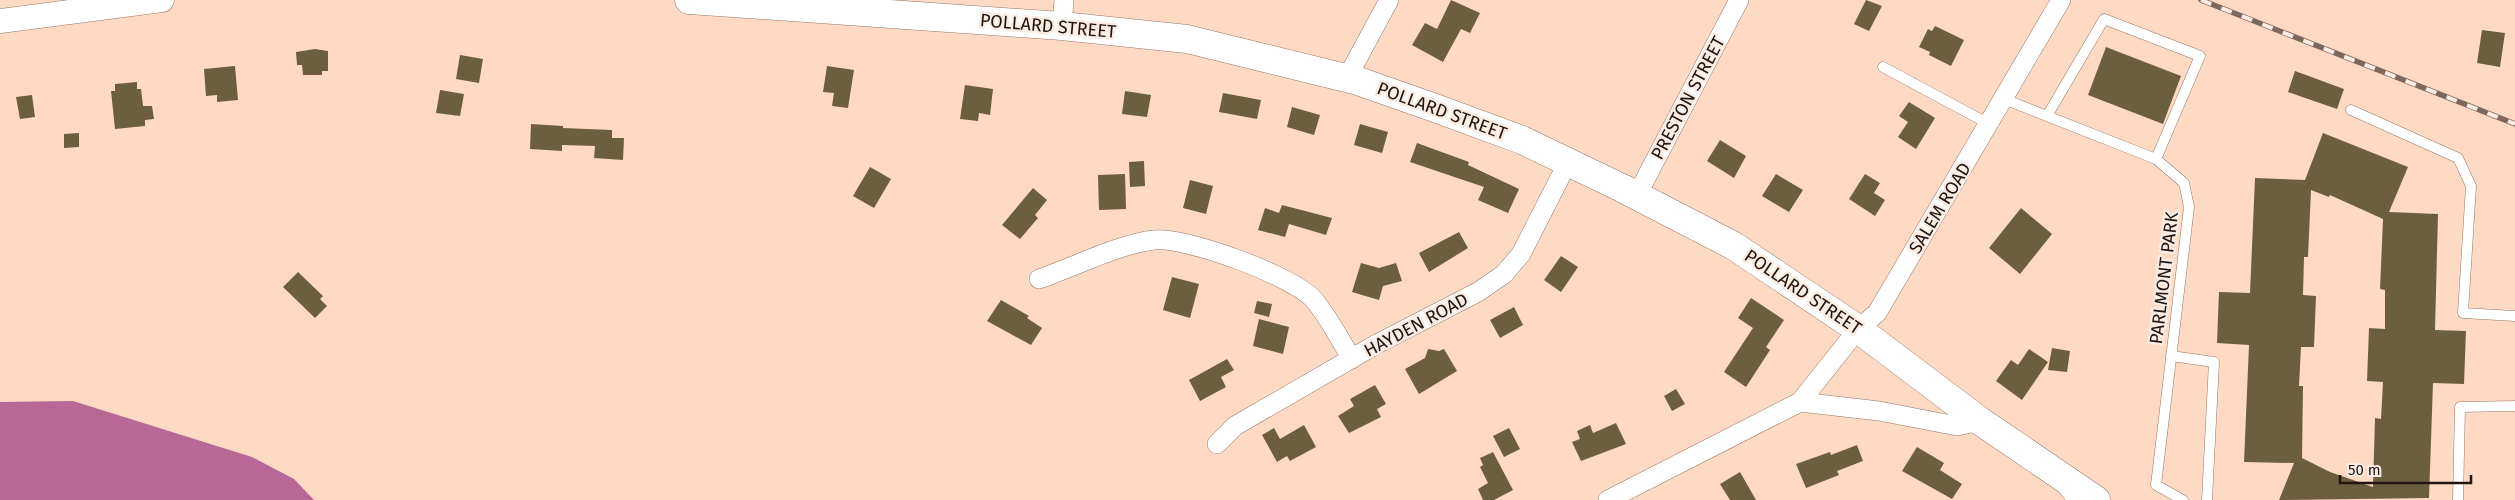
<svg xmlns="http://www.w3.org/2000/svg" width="2515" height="500" font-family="'Fira Sans',sans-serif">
  <rect width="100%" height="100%" fill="#fedac5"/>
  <path fill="#b76895" d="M73 401 252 457 294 479 314 500H0V402Z"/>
  <path fill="#6d5e40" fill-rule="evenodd" d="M1451 0 1480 13 1470 33 1461 29 1443 62 1412 45 1425 23 1437 29Z
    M1866 0 1882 6 1869 31 1854 24Z
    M1935 26 1964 40 1951 66 1929 55 1930 52 1919 47 1928 29 1932 31Z
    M2482 30 2505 33 2500 67 2477 63Z
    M2106 47 2181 76 2163 124 2088 95Z
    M315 49 328 51V71H322V75H303L302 65H297L296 52Z
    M460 55 483 59 479 83 456 79Z
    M235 66 238 100 217 102V95L206 96 204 69Z
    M827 66 854 70 848 108 832 106 834 93 823 92Z
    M2295 71 2344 89 2337 109 2288 92Z
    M137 82V89H141L143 106H152L154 119 145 120V126L115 129 111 91H115V84Z
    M965 85 993 89 990 115 979 113 978 121 960 119Z
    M440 90 464 94 460 116 436 113Z
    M1125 91 1151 95 1147 117 1122 114Z
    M1223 93 1261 100 1257 119 1219 112Z
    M32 95 35 117 20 119 16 97Z
    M1909 102 1935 118 1916 149 1898 137 1908 122 1899 116Z
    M1292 107 1320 115 1314 135 1287 127Z
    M531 124 563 126V128L612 130V138H624L623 160 594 158 595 146 562 145V151L530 149Z
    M1360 124 1388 132 1382 153 1354 145Z
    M79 133V147L64 148V134Z
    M2323 133 2408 167 2389 212 2438 214 2435 330 2466 331 2464 384 2433 383 2429 498 2279 500 2294 463 2244 462 2249 345 2217 343 2219 292 2250 293 2255 178 2305 180ZM2311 190 2329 197 2330 195 2383 219 2380 289 2385 290V329L2369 328 2367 381 2383 382 2381 419 2375 418 2373 487 2330 472 2302 458 2303 386H2299L2301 347H2314L2316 296 2303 295 2304 257H2308Z
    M1720 140 1746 156 1734 178 1707 161Z
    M1417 143 1469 162 1468 165 1519 189 1508 213 1478 200 1484 187 1410 162Z
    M1144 161 1145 186 1130 187 1129 162Z
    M870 167 891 179 874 208 853 196Z
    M1125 174 1126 209 1099 210 1098 175Z
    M1776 174 1803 190 1789 212 1762 196Z
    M1865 174 1880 183 1874 193 1885 200 1875 216 1849 199Z
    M1190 180 1213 186 1206 214 1183 208Z
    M1033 188 1047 200 1035 215 1038 218 1020 239 1002 225Z
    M1282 205 1332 218 1326 235 1289 224 1285 237 1258 230 1265 208 1279 213Z
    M2021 208 2052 234 2020 274 1989 248Z
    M1459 232 1468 248 1429 272 1419 253Z
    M1561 256 1578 267 1561 292 1544 280Z
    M1361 263 1379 268 1396 263 1402 281 1383 286 1379 300 1352 292Z
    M298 272 323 296 320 299 327 306 315 318 283 287Z
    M1172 277 1199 284 1190 318 1163 310Z
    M1751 298 1784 320 1766 347 1770 350 1746 387 1724 372 1753 328 1738 318Z
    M1001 300 1029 316 1027 318 1042 328 1031 345 987 321Z
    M1257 301 1272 304 1269 317 1254 313Z
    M1514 307 1523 325 1500 338 1490 320Z
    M1259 319 1289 327 1283 354 1253 346Z
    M2052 348 2070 351 2067 372 2048 370Z
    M1428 349 1439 351 1444 349 1457 371 1419 394 1405 369 1425 358Z
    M2029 349 2048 362 2022 400 1996 381 2011 360 2018 365Z
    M1227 359 1234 370 1221 377 1226 387 1200 401 1189 380Z
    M1375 385 1386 404 1377 409 1381 417 1349 433 1338 416 1354 406 1350 399Z
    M1676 389 1685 404 1672 411 1664 396Z
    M1616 423 1626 444 1581 461 1572 442 1580 439 1577 431 1590 425 1593 433Z
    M1304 425 1316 447 1290 461 1287 456 1277 462 1262 435 1274 428 1280 439Z
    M1509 428 1520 449 1504 457 1493 436Z
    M1857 445 1863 461 1837 471 1839 475 1806 488 1796 464 1830 452 1831 455Z
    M1917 447 1944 463 1940 470 1962 484 1952 499 1902 471Z
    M1493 452 1513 490 1494 500H1483L1478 489 1488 483 1480 467 1483 465 1480 458Z
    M1740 472 1756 500H1730L1720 484Z"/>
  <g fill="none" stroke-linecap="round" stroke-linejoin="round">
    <g stroke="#977764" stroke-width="11">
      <path id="service" d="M1883 67 1989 124
        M2004 99 2156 159 2184 183 2189 207 2156 485 2183 500
        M2351 110 2458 158 2471 186 2463 313 2515 316
        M2047 116 2104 19 2200 56 2156 159
        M2171 356 2214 362 2207 500
        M2458 500 2460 407 2515 406"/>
    </g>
    <g stroke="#977764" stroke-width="20">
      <path id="minor" d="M1062 26 1064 0
        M1347 78 1389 0
        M1637 195 1739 0
        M1039 279C1074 267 1119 244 1154 240 1184 236 1297 277 1315 301 1329 318 1340 340 1352 359
        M1800 402 1879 411 1957 426 1980 421
        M1217 444 1235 426 1375 345 1478 292 1504 274 1521 254 1568 162
        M1608 500 1800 402 1858 329 1877 313 2061 0"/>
    </g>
    <g stroke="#977764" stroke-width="25">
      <path id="tertiary" d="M0 21 162 0"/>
    </g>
    <g stroke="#977764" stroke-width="29">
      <path id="secondary" d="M689 0 1062 26 1187 39 1358 81 1435 108 1522 140 1622 188 1734 246 1858 329 1980 421 2096 500"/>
    </g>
    <g stroke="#977764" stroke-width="29">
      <path id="primary" d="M2071 484 2083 500"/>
    </g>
    <use href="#service" stroke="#fff" stroke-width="10"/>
    <use href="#minor" stroke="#fff" stroke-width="19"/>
    <use href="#tertiary" stroke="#fff" stroke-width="24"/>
    <use href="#secondary" stroke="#fff" stroke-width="28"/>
    <use href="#primary" stroke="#fff" stroke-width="28"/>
    <g stroke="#7e685b" stroke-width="5.5">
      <path id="rail" d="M2201 0 2515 124"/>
    </g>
    <use href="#rail" stroke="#fbece4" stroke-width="4" stroke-dasharray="11" stroke-linecap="butt"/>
  </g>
  <g text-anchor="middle" stroke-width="5" stroke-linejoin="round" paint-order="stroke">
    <g font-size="18" fill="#21150e" stroke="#fbece4">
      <text transform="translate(1048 26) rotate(5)" y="6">POLLARD STREET</text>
      <text transform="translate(1688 98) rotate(-62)" y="6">PRESTON STREET</text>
      <text transform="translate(1442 111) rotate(20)" y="6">POLLARD STREET</text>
      <text transform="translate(1940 208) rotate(-59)" y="6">SALEM ROAD</text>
      <text transform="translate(2164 278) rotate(-83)" y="6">PARLMONT PARK</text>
      <text transform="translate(1803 292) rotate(34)" y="6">POLLARD STREET</text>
      <text transform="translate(1416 325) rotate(-28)" y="6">HAYDEN ROAD</text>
    </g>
  </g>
  <path d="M2340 475v8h131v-8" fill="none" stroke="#21150e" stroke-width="2.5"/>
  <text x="2348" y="475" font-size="15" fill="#21150e" stroke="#fbece4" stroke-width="4" paint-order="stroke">50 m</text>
</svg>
